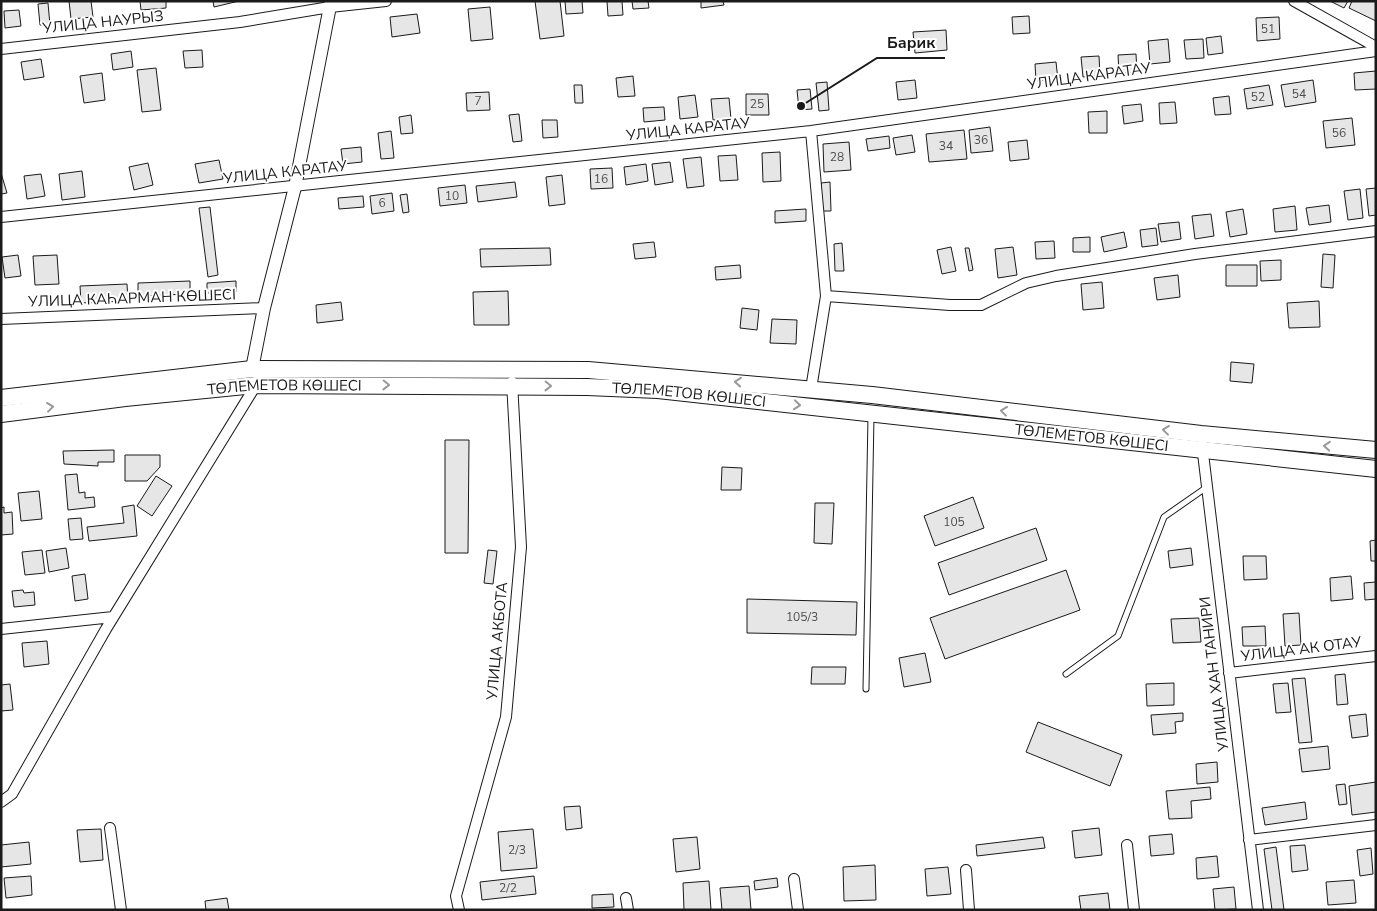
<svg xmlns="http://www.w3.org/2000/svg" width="1377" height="911" font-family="'Nunito Sans',sans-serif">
  <rect width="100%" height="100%" fill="#fff"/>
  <path fill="#e6e6e6" stroke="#1a1a1a" d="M69 1H91L93 17 71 19Z
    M140 1H166V8L141 10Z
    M213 1H239L214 7Z
    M535 1H560L564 36 540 39Z
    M565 1H582L583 13 566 14Z
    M607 1H622L623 15 608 16Z
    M632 1H648L649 8 633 9Z
    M701 1H723L724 5 701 8Z
    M1330 1H1348L1344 8Z
    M1352 1H1376V21L1349 8Z
    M48 3 50 25H40L38 4Z
    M490 7 493 39 471 41 468 9Z
    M19 10 21 26 5 28 4 11Z
    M417 14 420 33 392 37 390 17Z
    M1029 16 1030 33 1013 34 1012 17Z
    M1279 17 1280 39 1257 41 1256 18Z
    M946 30 947 50 915 53 913 32Z
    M1221 36 1223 53 1208 55 1206 38Z
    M1168 39 1170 62 1150 64 1148 41Z
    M1203 39 1204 58 1186 59 1184 40Z
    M202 50 203 67 185 68 183 51Z
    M131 51 133 67 113 70 111 54Z
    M1136 54 1137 72 1119 73 1118 55Z
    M1099 56 1100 76 1083 77 1081 57Z
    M41 59 44 77 24 80 21 62Z
    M1056 62 1058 80 1036 81 1035 64Z
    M156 68 161 110 142 112 137 70Z
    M1376 71V89L1355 90 1354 73Z
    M102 73 105 100 84 103 80 76Z
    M633 76 635 96 618 97 616 78Z
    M915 80 917 98 898 100 896 82Z
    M1313 80 1316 102 1285 107 1281 85Z
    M827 82 829 110 819 111 816 83Z
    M574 85H582L583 103H575Z
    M1269 85 1273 105 1247 109 1244 89Z
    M810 89 812 109 799 110 797 90Z
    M489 92 490 110 467 111 466 93Z
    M746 94H768L769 115H746Z
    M695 95 698 117 680 119 678 97Z
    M1229 96 1231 114 1215 115 1213 98Z
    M729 98 731 119 713 120 711 99Z
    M1175 102 1177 123 1160 124 1159 103Z
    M1141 104 1143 121 1124 124 1122 106Z
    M664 107 665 120 644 122 643 108Z
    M1107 111V133H1089L1088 112Z
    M519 114 522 141 513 142 509 115Z
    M411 115 413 133 401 134 399 117Z
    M1352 118 1355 145 1326 148 1323 121Z
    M542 120H557L558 137 543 138Z
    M990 127 993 151 971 153 969 130Z
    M964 130 967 159 929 162 926 134Z
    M391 131 394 158 381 159 378 133Z
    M912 135 915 152 896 155 893 138Z
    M889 136 890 148 868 151 866 139Z
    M1027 140 1029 159 1010 161 1008 142Z
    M849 142 851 170 824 172 823 144Z
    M361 147 362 162 343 164 341 149Z
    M780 152 781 181 763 182 762 153Z
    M736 155 738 180 720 181 718 156Z
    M701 157 704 186 687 188 683 159Z
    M219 160 223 179 199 183 195 164Z
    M670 162 673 182 655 185 652 164Z
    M148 163 153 185 134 190 129 167Z
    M646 164 648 181 626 185 624 167Z
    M612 168 613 188 591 189 590 169Z
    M82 171 85 197 62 200 59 174Z
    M1 173 7 193 1 194Z
    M41 174 45 196 27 199 24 176Z
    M562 175 565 204 549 206 546 177Z
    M515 182 517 197 478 202 476 186Z
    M830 182 831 211H822L821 183Z
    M465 185 467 203 440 206 438 188Z
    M1376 188V215L1369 216 1366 189Z
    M1360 189 1363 218 1348 220 1344 191Z
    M392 193 394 211 372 214 370 196Z
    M407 194 409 212 403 213 400 195Z
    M363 196 364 207 339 209 338 198Z
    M1329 205 1331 222 1309 225 1306 208Z
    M1295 206 1297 230 1275 232 1273 209Z
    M210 207 218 275 208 277 199 208Z
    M806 209V221L775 223V211Z
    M1243 209 1247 234 1230 237 1226 212Z
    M1211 214 1214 236 1195 239 1192 216Z
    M1179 222 1181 239 1161 242 1158 224Z
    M1156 228 1158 245 1142 247 1140 230Z
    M1124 232 1127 247 1104 252 1101 237Z
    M1090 237V252H1073V238Z
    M1054 241 1055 258 1036 259 1035 242Z
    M654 242 656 257 635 259 633 244Z
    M842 243 844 271H835L834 244Z
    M951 247 956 271 942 274 937 250Z
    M1013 247 1017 275 998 278 995 249Z
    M550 248 551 265 481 267 480 249Z
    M965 248H969L973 270 969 271Z
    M1323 254 1335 255 1333 288 1321 287Z
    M18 255 21 276 5 278 2 257Z
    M57 255 59 284 35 285 33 256Z
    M1281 260V280L1261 281 1260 261Z
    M740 265 741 278 716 280 715 267Z
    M1226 265H1257V286H1226Z
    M1178 275 1180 297 1157 300 1154 278Z
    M190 281V294L138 296V283Z
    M236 281V292L207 293V283Z
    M1102 282 1104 308 1083 310 1081 284Z
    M127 284 128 301 81 303 80 286Z
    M508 291 509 325H474L473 292Z
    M1319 301 1320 327 1289 328 1287 303Z
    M341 302 343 320 317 323 316 305Z
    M742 308 759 310 757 330 740 328Z
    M772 319 797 320 796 344 770 343Z
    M1231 362 1254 364 1252 383 1230 381Z
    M445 440H469L468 553H445Z
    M114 450V462H98V466L64 464 63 451Z
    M125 455H160V467L147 481H125Z
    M722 467 742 468 741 490H721Z
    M77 474 79 493 85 492V498L94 497 95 507 68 510 65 475Z
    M156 476 172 486 152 516 137 506Z
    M39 491 42 519 21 521 18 493Z
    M973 497 984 528 935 546 924 516Z
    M815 503H834L832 544 814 543Z
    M134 505 137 536 89 541 87 527 124 523 122 507Z
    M4 507V513L12 512 13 534 1 535V508Z
    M81 518 83 539 70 540 68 519Z
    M1036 528 1047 560 949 595 938 563Z
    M1376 540V561H1371L1370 541Z
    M66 548 69 568 49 572 46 551Z
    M1191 548 1193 565 1170 568 1168 551Z
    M42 550 45 573 25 575 22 552Z
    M488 550 497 551 493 584 484 583Z
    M1243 556H1266L1267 579 1244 580Z
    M1066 570 1080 610 945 659 930 618Z
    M85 574 88 599 75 601 72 576Z
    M1351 576 1353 599 1331 601 1330 578Z
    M1376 582V599L1365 600 1364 583Z
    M23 590 24 593 34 592 35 605 14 607 12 591Z
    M747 599 857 602 856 635 747 633Z
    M1299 613 1301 645 1285 646 1283 614Z
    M1199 618 1201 642 1173 643 1171 619Z
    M1265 626 1266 646H1243L1242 627Z
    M47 641 49 664 24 667 22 643Z
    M925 653 931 682 904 687 899 658Z
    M812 667H846L845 684H811Z
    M1345 674 1348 704 1337 705 1335 675Z
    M1305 678 1312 742 1299 743 1292 679Z
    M1174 683V705L1147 706 1146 684Z
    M1288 683 1291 712 1276 713 1273 684Z
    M10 684 13 710 1 711V685Z
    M1183 713V721L1175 722 1176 733 1153 735 1151 715Z
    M1366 714 1368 736 1352 738 1349 716Z
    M1038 722 1122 755 1110 786 1026 752Z
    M1328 746 1330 769 1302 772 1299 749Z
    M1217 762 1218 782 1197 784 1196 764Z
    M1376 782V812L1352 815 1349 786Z
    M1345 784 1347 804 1339 805 1336 785Z
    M1210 787 1211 799 1191 801 1192 818 1169 819 1166 791Z
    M1305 802 1307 819 1265 825 1262 808Z
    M580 806 582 828 566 830 564 807Z
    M1099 828 1102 855 1075 858 1072 831Z
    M101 829 103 860 80 862 77 830Z
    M533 829 537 868 501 871 498 832Z
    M1172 834 1174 854 1151 856 1149 836Z
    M697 837 700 869 676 872 673 839Z
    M1043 837 1045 848 977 856 976 845Z
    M29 842 31 864 1 867V845Z
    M1305 845 1308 870 1292 872 1290 846Z
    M1276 847 1284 910H1272L1264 849Z
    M1371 848 1373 874 1360 876 1357 850Z
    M1217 856 1219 877 1197 879 1196 858Z
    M875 865 876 900 844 901 843 867Z
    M948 867 951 894 927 896 925 869Z
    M31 876 32 895 6 898 4 878Z
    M534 876 536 894 482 900 480 882Z
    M777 878 778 887 755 890 754 881Z
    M1354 880 1356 903 1328 905 1326 882Z
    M709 881 711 910H684L683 883Z
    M749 886 751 910H722L720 888Z
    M1234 887 1236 909 1215 910 1213 889Z
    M1108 893 1110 910H1081L1079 896Z
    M613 894 614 907 592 908V895Z
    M227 898 229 910H206L205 901Z"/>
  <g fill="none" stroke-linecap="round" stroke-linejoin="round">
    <g stroke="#1a1a1a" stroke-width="7">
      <path id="service" d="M1066 674 1118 636 1164 517 1207 487
        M866 689 871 416"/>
    </g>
    <g stroke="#1a1a1a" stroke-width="12">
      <path id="minor" d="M1294 1 1376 47
        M1 49 240 22 330 7 386 1
        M1 217 811 131 1376 51
        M826 296 950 305H981L1026 283 1056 276 1195 254 1376 231
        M1 319 264 308
        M811 389 826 296 811 131
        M1202 445 1258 910
        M1 629 113 617
        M1229 673 1376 656
        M1 802 12 794 106 629 256 385
        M110 828 121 910
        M1249 840 1376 825
        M1127 845 1134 910
        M966 870 969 910
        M794 879 798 910
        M626 898 628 910
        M459 910 456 896 506 717 521 547 512 382"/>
    </g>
    <g stroke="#1a1a1a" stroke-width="14">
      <path id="tertiary" d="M252 369 264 308 295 187 331 1"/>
    </g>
    <g stroke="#1a1a1a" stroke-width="18">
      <g id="primary">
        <path d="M1 398 252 369 588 370 872 395 1201 434 1376 450"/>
        <path id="s1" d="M1 414 125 398 256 385 587 387 658 390 1376 469"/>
      </g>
    </g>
    <use href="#service" stroke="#fff" stroke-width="5"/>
    <use href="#minor" stroke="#fff" stroke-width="10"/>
    <use href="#tertiary" stroke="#fff" stroke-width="12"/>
    <use href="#primary" stroke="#fff" stroke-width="16"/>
  </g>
  <defs><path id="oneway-chevron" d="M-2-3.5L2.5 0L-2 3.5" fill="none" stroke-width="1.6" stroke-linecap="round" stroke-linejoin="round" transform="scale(1.25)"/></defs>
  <g stroke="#989898">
    <use href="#oneway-chevron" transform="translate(738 382) rotate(-175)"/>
    <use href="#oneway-chevron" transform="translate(386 385) rotate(1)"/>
    <use href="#oneway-chevron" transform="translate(548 386) rotate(1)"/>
    <use href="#oneway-chevron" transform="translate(797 405) rotate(6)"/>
    <use href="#oneway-chevron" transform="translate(50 407) rotate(-7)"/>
    <use href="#oneway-chevron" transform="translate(1004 411) rotate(-173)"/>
    <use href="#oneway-chevron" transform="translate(1166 430) rotate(-173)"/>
    <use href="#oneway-chevron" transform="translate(1327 446) rotate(-175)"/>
  </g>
  <g text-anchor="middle" stroke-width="4" stroke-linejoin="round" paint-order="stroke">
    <g font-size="12" fill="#4d4d4d">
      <text x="1268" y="33">51</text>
      <text x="1299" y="98">54</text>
      <text x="1258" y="101">52</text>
      <text x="478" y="105">7</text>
      <text x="757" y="108">25</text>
      <text x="1339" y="137">56</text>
      <text x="981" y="144">36</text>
      <text x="946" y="150">34</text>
      <text x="837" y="161">28</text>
      <text x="601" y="183">16</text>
      <text x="452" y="200">10</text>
      <text x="382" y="207">6</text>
      <text x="954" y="526">105</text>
      <text x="802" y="621">105/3</text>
      <text x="517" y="854">2/3</text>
      <text x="508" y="892">2/2</text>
    </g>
    <g font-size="15" fill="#1a1a1a" stroke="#fff">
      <text transform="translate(103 22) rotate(-6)" y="5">УЛИЦА НАУРЫЗ</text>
      <text transform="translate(1089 76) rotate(-8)" y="5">УЛИЦА КАРАТАУ</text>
      <text transform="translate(688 129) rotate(-6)" y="5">УЛИЦА КАРАТАУ</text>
      <text transform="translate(285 172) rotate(-6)" y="5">УЛИЦА КАРАТАУ</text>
      <text transform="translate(132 298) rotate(-2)" y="5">УЛИЦА КАҺАРМАН КӨШЕСІ</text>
      <text dy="5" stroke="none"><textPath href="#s1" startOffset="285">ТӨЛЕМЕТОВ КӨШЕСІ</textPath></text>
      <text dy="5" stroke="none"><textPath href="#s1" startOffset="690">ТӨЛЕМЕТОВ КӨШЕСІ</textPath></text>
      <text dy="5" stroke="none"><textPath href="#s1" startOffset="1095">ТӨЛЕМЕТОВ КӨШЕСІ</textPath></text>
      <text transform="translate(497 641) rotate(-85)" y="5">УЛИЦА АКБОТА</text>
      <text transform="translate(1301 649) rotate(-7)" y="5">УЛИЦА АК ОТАУ</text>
      <text transform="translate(1214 674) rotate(-97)" y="5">УЛИЦА ХАН ТАНИРИ</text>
    </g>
  </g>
  <path fill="none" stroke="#1a1a1a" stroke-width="2" d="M801 106L877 58H945"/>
  <circle fill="#1a1a1a" stroke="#fff" stroke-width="2" cx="801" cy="106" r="5"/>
  <g font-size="16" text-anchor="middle" font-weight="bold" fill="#1a1a1a" stroke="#fff" stroke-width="4" stroke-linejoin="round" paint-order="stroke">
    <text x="911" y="48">Барик</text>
  </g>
  <rect width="1377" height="911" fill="none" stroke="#1a1a1a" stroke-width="5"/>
</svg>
